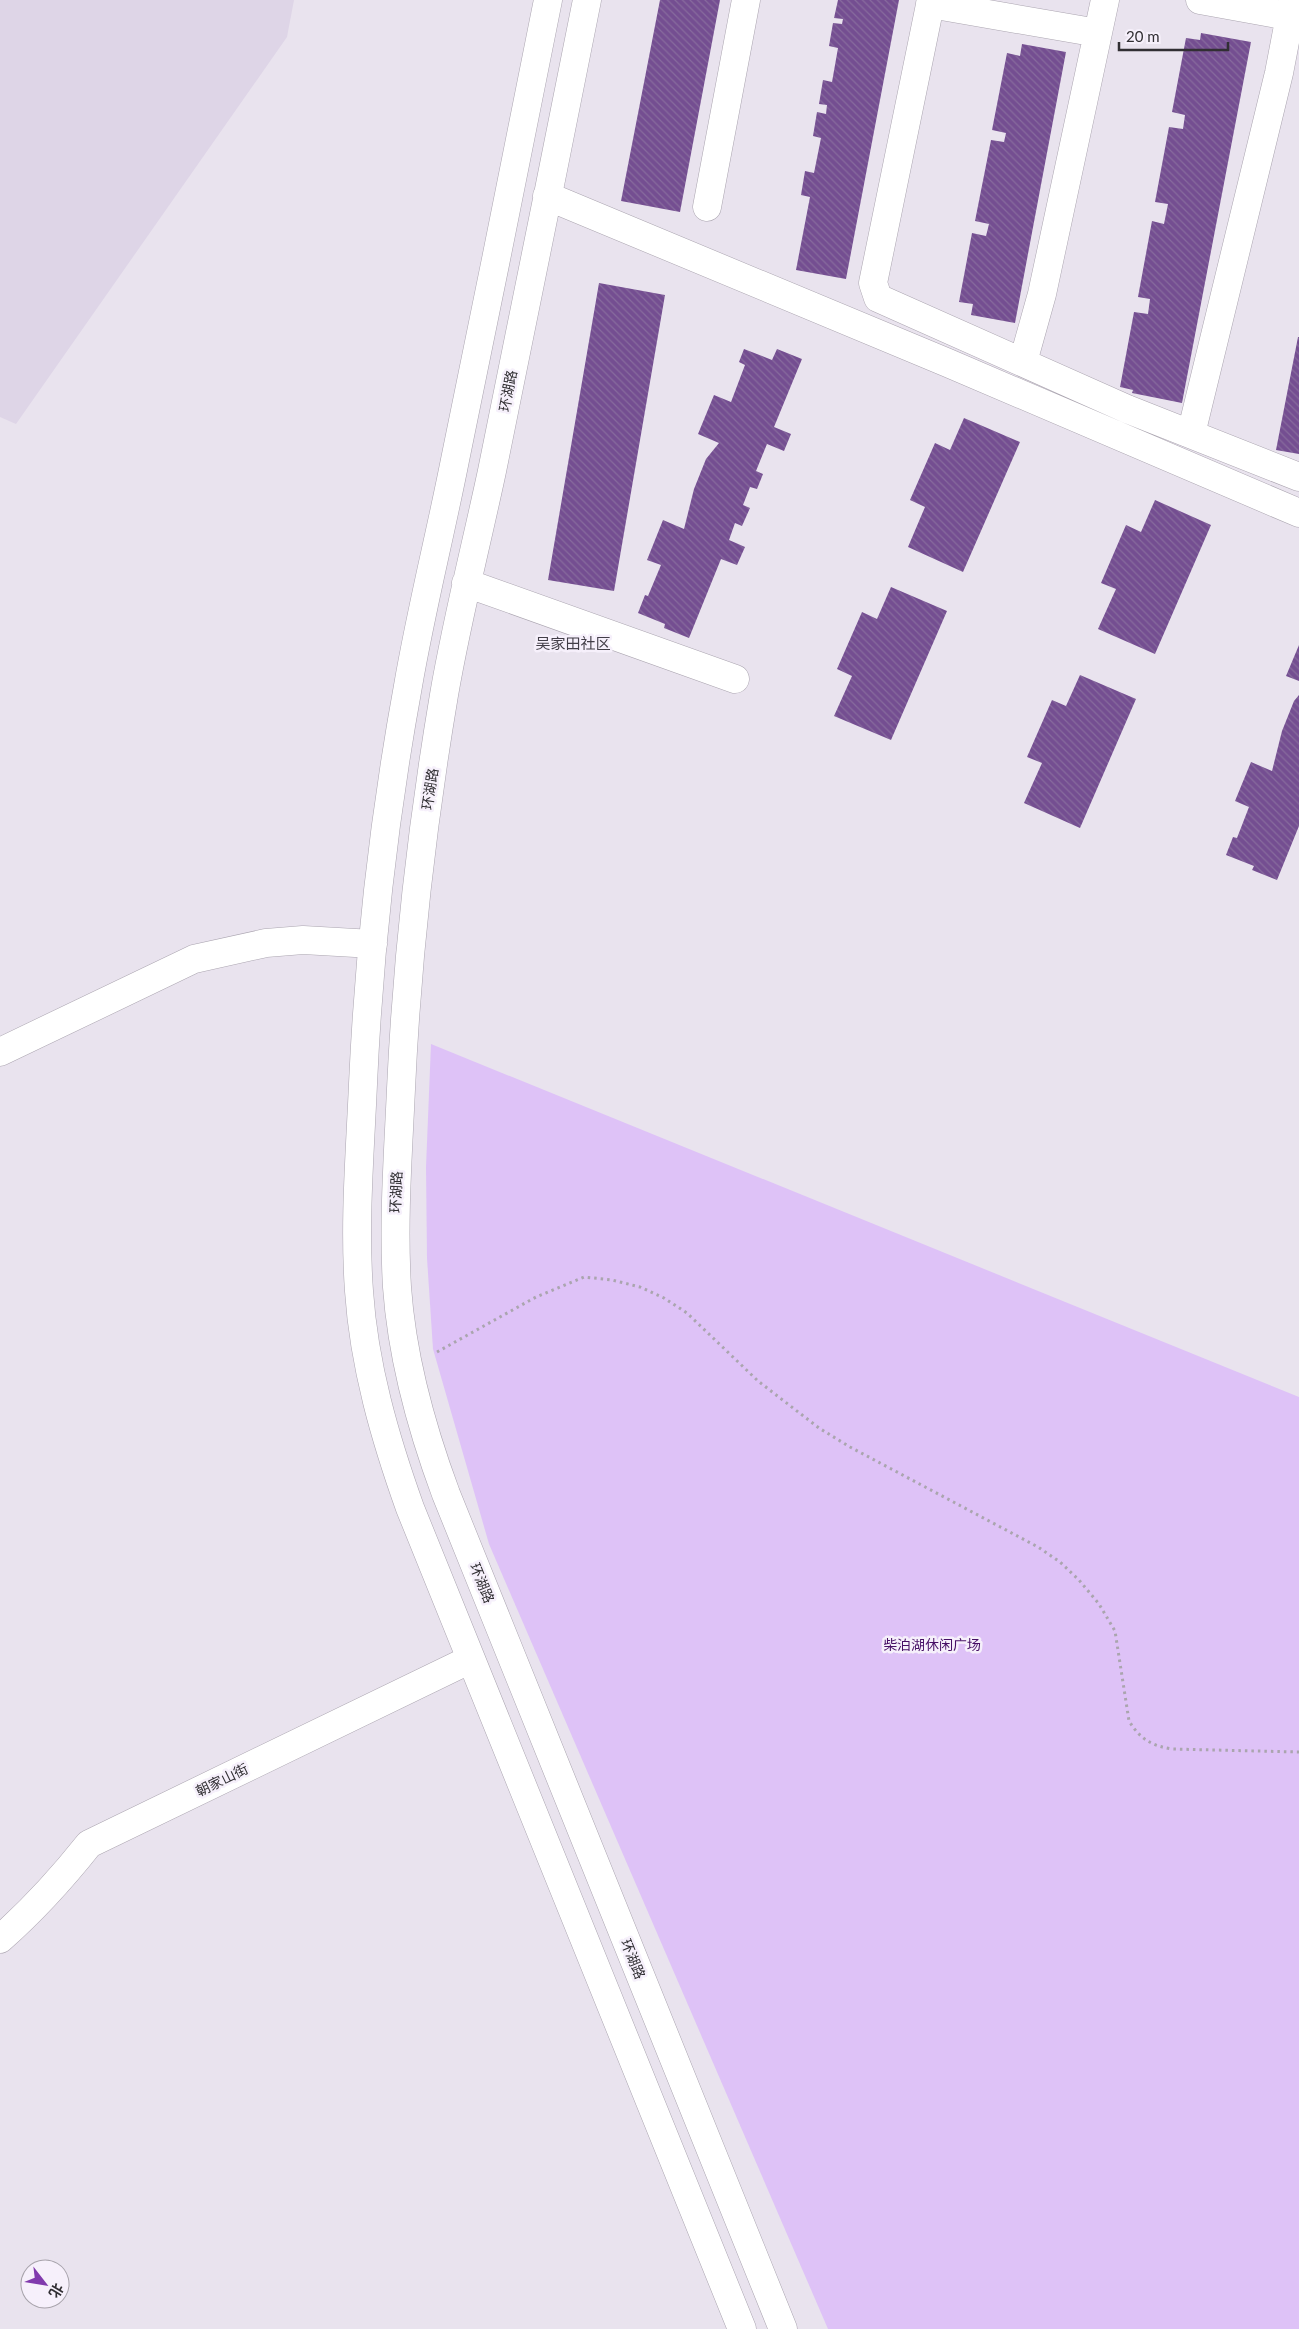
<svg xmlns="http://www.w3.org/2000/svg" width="1299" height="2329" font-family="Lato,'Noto Sans SC',sans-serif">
  <defs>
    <pattern id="building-back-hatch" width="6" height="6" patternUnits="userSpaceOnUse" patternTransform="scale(1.25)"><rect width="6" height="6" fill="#744e91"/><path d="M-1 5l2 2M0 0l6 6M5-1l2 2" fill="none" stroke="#876b9d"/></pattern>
  </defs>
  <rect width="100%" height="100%" fill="#e9e3ee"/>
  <path fill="#ded5e7" d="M0 0H294L287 37 16 424 0 417Z"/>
  <path fill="#dec2f7" d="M431 1044 1299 1397V2329H828L489 1544 433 1349 427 1258 426 1167Z"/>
  <path fill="url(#building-back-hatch)" d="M660 0H720L680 212 621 201Z
    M838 0H899L846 279 796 270 810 197 801 195 805 171 814 173 821 138 813 136 817 112 826 114 827 105 819 104 823 80 832 82 838 48 829 46 833 23 842 24 843 19 834 18Z
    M1201 33 1251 42 1182 403 1132 393 1133 390 1120 387 1134 312 1148 314 1150 299 1138 297 1152 221 1164 224 1168 204 1155 202 1169 127 1183 129 1185 115 1172 112 1186 38 1200 40Z
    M1022 44 1066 52 1015 323 971 315 973 304 959 302 972 233 986 236 989 224 975 221 991 140 1004 142 1006 133 992 130 1007 53 1020 56Z
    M599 283 665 295 614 591 548 580Z
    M1298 337H1299V454L1276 450Z
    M744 349 772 360 777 349 802 359 774 427 791 434 784 451 767 444 756 471 763 474 757 489 750 487 743 505 750 508 742 526 735 523 729 540 745 547 737 565 721 559 689 638 664 628 665 624 638 613 645 595 648 596 661 565 647 560 663 520 684 529 694 489 706 459 719 443 698 434 714 395 731 402 745 365 739 362Z
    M964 418 1020 442 963 572 908 547 925 507 910 500 935 443 950 450Z
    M1155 500 1211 525 1155 654 1098 629 1116 589 1101 583 1126 525 1141 532Z
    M891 587 947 611 891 740 834 716 852 676 837 669 862 612 877 619Z
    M1299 645V681L1286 676Z
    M1080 675 1136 699 1080 828 1024 803 1042 763 1027 757 1052 700 1066 706Z
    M1299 695V826L1277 880 1252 870 1254 866 1226 855 1233 837 1237 838 1249 807 1235 801 1251 762 1272 771 1282 731 1294 701Z"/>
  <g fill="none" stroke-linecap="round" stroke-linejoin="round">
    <g stroke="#aba5b0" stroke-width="29">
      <path id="minor" d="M548 0C517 153 487 307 455 460 440 536 421 610 408 686 384 817 369 950 363 1084 360 1153 354 1222 359 1291 364 1366 385 1438 410 1508L742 2329
        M587 0C555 157 525 314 492 471 476 546 457 619 444 695 422 825 407 957 401 1089 398 1155 393 1221 397 1287 402 1358 421 1427 446 1494L783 2329
        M931 0 873 283 878 298 1127 409 1299 477
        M1200 0 1299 18
        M930 4 1098 33
        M547 196 948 363 1299 513
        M707 207 746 0
        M1023 362 1042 294 1105 0
        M1191 434 1279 73 1293 0
        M466 583 735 679
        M0 1052 194 959 266 943 303 940 373 944
        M0 1939C33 1910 62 1878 89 1844L471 1659"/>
    </g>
    <path stroke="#aaa5ae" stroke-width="3" stroke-dasharray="2.5 4" stroke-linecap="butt" d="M437 1352 536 1297 584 1277 612 1280 640 1287 664 1298 687 1313 758 1381 819 1428 850 1447 1038 1547 1060 1562 1079 1580 1099 1604 1115 1631 1129 1721C1140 1739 1152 1746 1172 1749L1299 1752"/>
    <use href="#minor" stroke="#fff" stroke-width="28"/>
  </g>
  <g text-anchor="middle" stroke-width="5" stroke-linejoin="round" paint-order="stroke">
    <g font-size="14" fill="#312f33" stroke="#f6f0fb">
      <text transform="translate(508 391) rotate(-79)" y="5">环湖路</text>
      <text transform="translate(430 789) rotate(-81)" y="5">环湖路</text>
      <text transform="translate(396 1192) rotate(-87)" y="5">环湖路</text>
      <text transform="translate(482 1583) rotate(68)" y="5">环湖路</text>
      <text transform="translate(222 1780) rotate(-26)" y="5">朝家山街</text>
      <text transform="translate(633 1959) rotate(68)" y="5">环湖路</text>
    </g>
    <g font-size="14" fill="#460f65" stroke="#f6f0fb">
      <text x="932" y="1650">柴泊湖休闲广场</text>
    </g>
    <g font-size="15" fill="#423e47" stroke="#f6f0fb">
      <text x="573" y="649">吴家田社区</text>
    </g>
  </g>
  <g transform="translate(45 2284) rotate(121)"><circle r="24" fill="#f6f0fb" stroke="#a7a3ab"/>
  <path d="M0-4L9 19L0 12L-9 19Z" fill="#803aad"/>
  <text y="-8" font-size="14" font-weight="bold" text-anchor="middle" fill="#312f33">北</text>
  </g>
  <path d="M1119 42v8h109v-8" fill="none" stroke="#312f33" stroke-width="2.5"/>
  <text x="1126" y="42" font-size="15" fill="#312f33" stroke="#f6f0fb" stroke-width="4" paint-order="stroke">20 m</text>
</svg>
